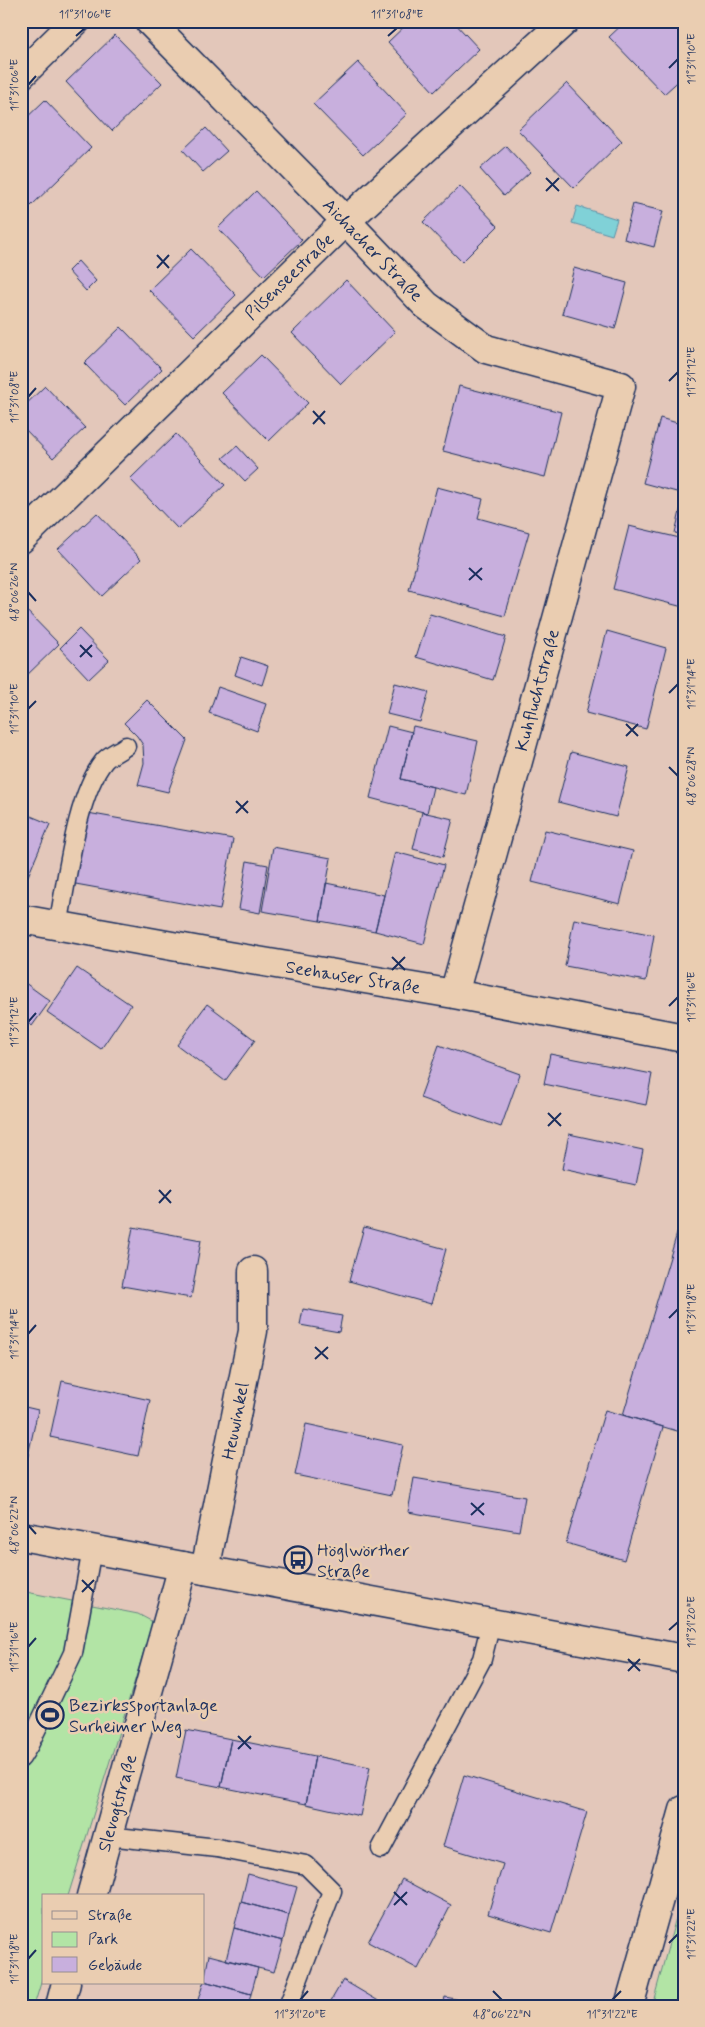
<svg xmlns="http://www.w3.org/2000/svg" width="705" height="2027" font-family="Mynerve,sans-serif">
  <rect width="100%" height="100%" fill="#e3c7ba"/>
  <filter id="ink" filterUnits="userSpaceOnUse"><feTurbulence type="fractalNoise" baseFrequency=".02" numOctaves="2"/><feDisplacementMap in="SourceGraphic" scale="10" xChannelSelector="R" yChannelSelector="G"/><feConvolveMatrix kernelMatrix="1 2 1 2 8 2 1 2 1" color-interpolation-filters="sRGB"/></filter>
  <g filter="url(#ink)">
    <path fill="#b2e4a5" stroke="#668a82" d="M21 1591 138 1614 153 1622 68 1896H44V1973L34 2006H21Z
      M684 1888V1970L674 2006H652Z"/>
    <path fill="#80d1d7" stroke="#5890a7" d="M577 206 617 219 612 235 572 223Z"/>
    <path fill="#c8afdd" stroke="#1b2f5e" d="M410 21H453L479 49 434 92 388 42Z
      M626 21H684V76L664 94 609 37Z
      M115 35 162 83 112 131 66 82Z
      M358 62 407 114 363 155 313 104Z
      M567 83 622 141 574 188 518 130Z
      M45 100 91 148 31 206 21 196V123Z
      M206 128 227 151 203 172 183 150Z
      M506 146 530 172 504 196 480 169Z
      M460 186 498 226 462 262 423 222Z
      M256 191 302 240 264 276 218 228Z
      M633 204 663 211 654 247 624 239Z
      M191 249 236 295 194 336 149 290Z
      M78 261 96 281 86 291 68 271Z
      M574 268 627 283 615 329 562 314Z
      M346 280 395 332 341 384 292 333Z
      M121 327 162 369 125 405 84 363Z
      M261 355 308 403 269 441 222 393Z
      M45 386 85 428 53 458 21 425V409Z
      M459 386 561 412 545 477 443 451Z
      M660 418 684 425V494L643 483Z
      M176 434 225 485 178 529 130 479Z
      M237 446 258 469 245 481 223 458Z
      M437 487 483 499 478 518 529 532 505 616 409 590Z
      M681 507H684V535L675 533Z
      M97 513 141 559 102 596 58 549Z
      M629 526 684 539 683 607 613 589Z
      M21 605 59 644 21 681Z
      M430 614 506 637 493 680 416 657Z
      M79 629 109 660 89 679 60 648Z
      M607 631 666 648 646 729 586 713Z
      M241 657 268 666 262 685 235 675Z
      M395 683 429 692 420 722 387 714Z
      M218 687 266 704 257 731 209 713Z
      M147 700 187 740 168 792 138 785 144 763 143 745 137 736 124 723Z
      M388 726 412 732 401 779 433 787 427 813 370 798Z
      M413 726 478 741 466 795 401 779Z
      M571 752 629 767 616 817 558 802Z
      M21 812 50 824 28 876 21 873Z
      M82 812 233 839 220 910 70 883Z
      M422 812 453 819 443 857 413 849Z
      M545 830 633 851 620 904 532 882Z
      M273 847 331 858 320 921 262 911Z
      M395 852 444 865 424 944 375 931Z
      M247 861 268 865 260 913 239 909Z
      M326 883 384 895 375 931 320 921Z
      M574 919 654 935 646 981 565 966Z
      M77 968 131 1005 101 1049 47 1012Z
      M21 980 50 1001 32 1026 21 1018Z
      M207 1004 255 1040 225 1081 177 1045Z
      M439 1045 520 1074 501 1127 420 1098Z
      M550 1054 652 1074 646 1105 544 1084Z
      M569 1134 643 1150 636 1185 562 1169Z
      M684 1210V1433L623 1415Z
      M133 1227 201 1240 191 1298 122 1286Z
      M364 1227 446 1249 431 1304 349 1281Z
      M303 1309 342 1316 339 1332 300 1325Z
      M62 1381 150 1400 138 1456 50 1437Z
      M21 1406 38 1410 27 1460 21 1459Z
      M605 1410 663 1427 624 1560 566 1543Z
      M306 1424 403 1445 392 1495 295 1475Z
      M414 1478 525 1497 519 1531 408 1512Z
      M186 1730 231 1739 221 1787 176 1778Z
      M231 1739 315 1756 306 1804 221 1787Z
      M315 1756 370 1767 360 1816 306 1804Z
      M464 1775 587 1812 551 1933 488 1914 503 1864 443 1846Z
      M248 1874 297 1887 289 1915 241 1902Z
      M402 1879 451 1905 418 1969 368 1942Z
      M241 1902 289 1915 283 1941 234 1928Z
      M234 1928 283 1941 274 1972 226 1960Z
      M209 1955 258 1968 251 1994 204 1981Z
      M343 1980 387 2006H328Z
      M204 1981 251 1994 248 2006H196Z
      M445 1997 491 2006H443Z"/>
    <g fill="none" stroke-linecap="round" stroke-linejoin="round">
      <g stroke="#1b2f5e" stroke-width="21">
        <path id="lane" d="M58 926C67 881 76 795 104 761 109 755 119 751 126 746
          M21 1758 29 1745 73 1653 92 1549
          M108 1836 217 1848 306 1865 332 1891 289 2004
          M381 1849 482 1659 491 1623"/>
      </g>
      <g stroke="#1b2f5e" stroke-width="31">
        <path id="street" d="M149 21 346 221 426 305 486 349 621 386 454 994
          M21 75 76 21
          M21 539 346 221 565 21
          M21 919 228 956 454 994 684 1038
          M205 1570 253 1331V1271
          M91 1896 183 1566
          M60 2006 66 1983"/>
      </g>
      <g stroke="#1b2f5e" stroke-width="31">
        <path id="secondary" d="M21 1536 684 1659
          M629 2006 684 1810"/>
      </g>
      <use href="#lane" stroke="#eacdb1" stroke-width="18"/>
      <use href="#street" stroke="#eacdb1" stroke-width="28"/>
      <use href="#secondary" stroke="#eacdb1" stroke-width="28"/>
    </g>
  </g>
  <path fill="none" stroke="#1b2f5e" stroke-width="2" d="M76 36 85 28M388 36 397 28M669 68 678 59M28 85 36 76M546 178 559 191M546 191 559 178M157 255 169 268M157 268 169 255M669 381 678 372M28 397 36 388M313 411 325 424M313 424 325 411M469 568 482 580M469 580 482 568M28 592 36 601M80 645 92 657M80 657 92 645M669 693 678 684M28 709 36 701M626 724 638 736M626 736 638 724M669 767 678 776M236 801 248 813M236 813 248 801M392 957 405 970M392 970 405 957M669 1006 678 997M28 1022 36 1013M548 1113 561 1126M548 1126 561 1113M159 1190 171 1203M159 1203 171 1190M669 1318 678 1309M28 1334 36 1325M315 1347 328 1359M315 1359 328 1347M471 1503 484 1515M471 1515 484 1503M28 1525 36 1534M82 1580 94 1592M82 1592 94 1580M669 1630 678 1622M28 1647 36 1638M628 1659 640 1671M628 1671 640 1659M238 1736 251 1749M238 1749 251 1736M394 1892 407 1905M394 1905 407 1892M669 1943 678 1934M28 1959 36 1950M493 1991 502 2000M300 2000 308 1991M612 2000 621 1991"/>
  <defs>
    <g id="bus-ring" transform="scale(1.4375)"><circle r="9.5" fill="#eacdb1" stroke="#1b2f5e" stroke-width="1.5"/><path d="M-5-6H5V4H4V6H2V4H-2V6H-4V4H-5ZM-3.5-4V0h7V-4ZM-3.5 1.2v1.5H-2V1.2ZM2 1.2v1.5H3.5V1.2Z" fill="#1b2f5e"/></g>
    <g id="stadium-ring" transform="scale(1.4375)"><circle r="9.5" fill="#eacdb1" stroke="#1b2f5e" stroke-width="1.5"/><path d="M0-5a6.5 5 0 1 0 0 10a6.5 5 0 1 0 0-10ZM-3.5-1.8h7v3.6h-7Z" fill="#1b2f5e"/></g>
  </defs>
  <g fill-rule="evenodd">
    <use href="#bus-ring" x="298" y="1560"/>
    <use href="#stadium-ring" x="50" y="1715"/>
  </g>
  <g text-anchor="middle" stroke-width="5" stroke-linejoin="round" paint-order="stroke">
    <g font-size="18" fill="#1b2f5e" stroke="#eacdb1">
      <text transform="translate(373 250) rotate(46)" y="6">Aichacher Straße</text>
      <text transform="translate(289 276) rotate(-44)" y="6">Pilsenseestraße</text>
      <text transform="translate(537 690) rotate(-75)" y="6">Kuhfluchtstraße</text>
      <text transform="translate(353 977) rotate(9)" y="6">Seehauser Straße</text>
      <text transform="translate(235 1421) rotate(-79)" y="6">Heuwinkel</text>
      <text transform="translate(117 1803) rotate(-74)" y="6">Slevogtstraße</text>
    </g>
    <g font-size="18" fill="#1b2f5e" stroke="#eacdb1" text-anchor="start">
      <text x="317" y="1556">Höglwörther<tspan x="317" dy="21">Straße</tspan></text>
      <text x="69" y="1711">Bezirkssportanlage<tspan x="69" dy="21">Surheimer Weg</tspan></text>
    </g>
  </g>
  <rect width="705" height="2027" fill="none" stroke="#eacdb1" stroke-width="55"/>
  <rect x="42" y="1894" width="162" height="90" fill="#eacdb1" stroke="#978e90"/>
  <rect x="52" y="1911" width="25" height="8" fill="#eacdb1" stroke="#978e90"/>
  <text x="88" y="1920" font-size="15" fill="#1b2f5e">Straße</text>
  <rect x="52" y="1932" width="25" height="15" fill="#b2e4a5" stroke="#978e90"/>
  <text x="88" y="1944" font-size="15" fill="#1b2f5e">Park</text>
  <rect x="52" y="1957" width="25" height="15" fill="#c8afdd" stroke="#978e90"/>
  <text x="88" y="1970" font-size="15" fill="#1b2f5e">Gebäude</text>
  <rect x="28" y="28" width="650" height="1972" fill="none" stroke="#1b2f5e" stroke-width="2"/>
  <g font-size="12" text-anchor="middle" fill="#1b2f5e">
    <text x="85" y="18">11°31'06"E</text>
    <text x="397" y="18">11°31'08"E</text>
    <text transform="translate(691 59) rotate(-90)" y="4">11°31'10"E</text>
    <text transform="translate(14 85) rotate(-90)" y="4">11°31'06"E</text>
    <text transform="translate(691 372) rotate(-90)" y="4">11°31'12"E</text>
    <text transform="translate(14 397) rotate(-90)" y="4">11°31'08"E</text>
    <text transform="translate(14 592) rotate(-90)" y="4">48°06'26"N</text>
    <text transform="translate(691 684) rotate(-90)" y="4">11°31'14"E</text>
    <text transform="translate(14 709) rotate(-90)" y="4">11°31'10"E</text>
    <text transform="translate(691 776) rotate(-90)" y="4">48°06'28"N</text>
    <text transform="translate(691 997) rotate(-90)" y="4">11°31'16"E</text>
    <text transform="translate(14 1022) rotate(-90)" y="4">11°31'12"E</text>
    <text transform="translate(691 1309) rotate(-90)" y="4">11°31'18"E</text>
    <text transform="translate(14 1334) rotate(-90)" y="4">11°31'14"E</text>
    <text transform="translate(14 1525) rotate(-90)" y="4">48°06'22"N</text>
    <text transform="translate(691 1622) rotate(-90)" y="4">11°31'20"E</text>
    <text transform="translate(14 1647) rotate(-90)" y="4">11°31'16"E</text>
    <text transform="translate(691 1934) rotate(-90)" y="4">11°31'22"E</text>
    <text transform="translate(14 1959) rotate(-90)" y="4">11°31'18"E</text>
    <text x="300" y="2018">11°31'20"E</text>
    <text x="502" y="2018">48°06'22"N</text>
    <text x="612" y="2018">11°31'22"E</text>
  </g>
</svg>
